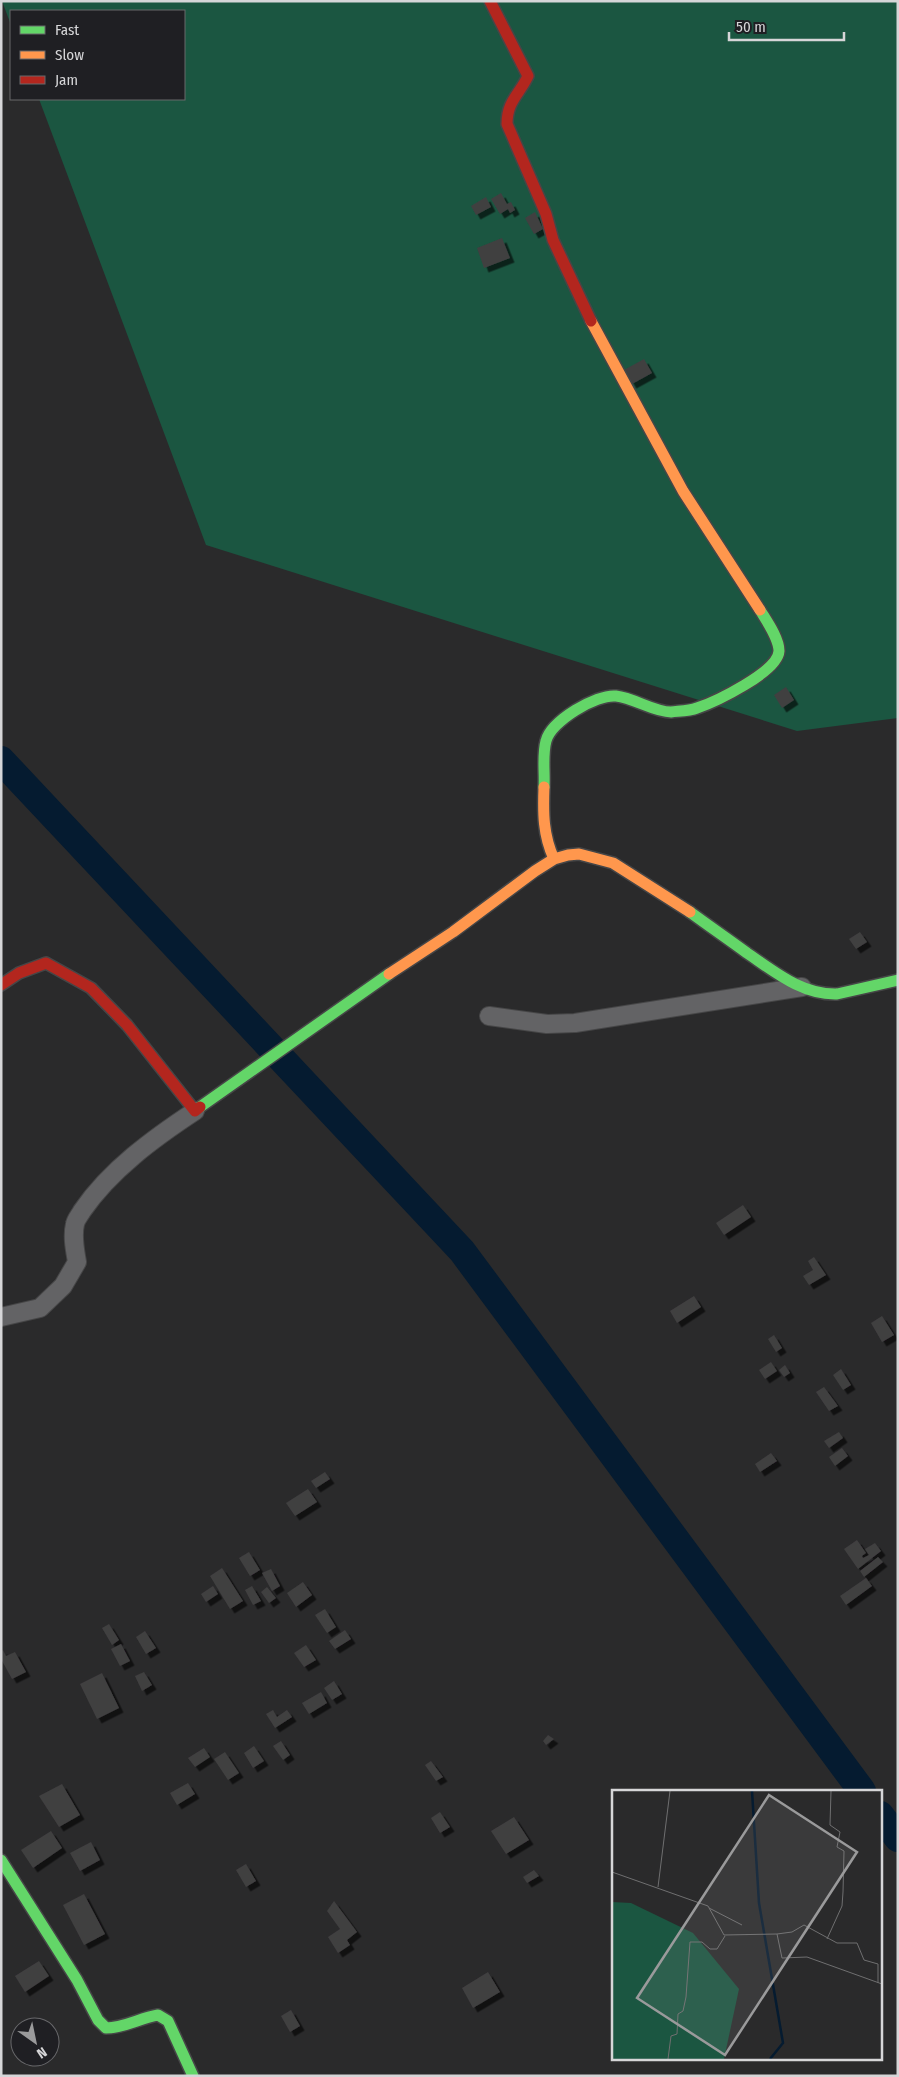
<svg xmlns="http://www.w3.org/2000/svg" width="899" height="2077" font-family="'Fira Sans Condensed',sans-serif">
  <defs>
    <filter id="shadow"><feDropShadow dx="4.5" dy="4.5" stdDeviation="0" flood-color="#0009"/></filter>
  </defs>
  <rect width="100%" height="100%" fill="#2a2a2b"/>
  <path fill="#1b5641" d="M2 1H898V718L797 731 206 545 39 99H184V11H11V25Z"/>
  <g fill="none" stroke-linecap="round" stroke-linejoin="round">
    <path stroke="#051b30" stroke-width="28" d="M1 760 462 1251 862 1791
      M880 1815 898 1838"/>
  </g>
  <path fill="#403f40" filter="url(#shadow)" d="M501 193 507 204 511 202 515 210 510 213 508 209 500 214 491 199Z
    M486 197 491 207 476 215 471 206Z
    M535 212 543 229 534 234 525 218Z
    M502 238 510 258 484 268 477 248Z
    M644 359 652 373 632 384 624 370Z
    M786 687 794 700 782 708 774 695Z
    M860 932 867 942 856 949 849 939Z
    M743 1205 751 1217 724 1235 716 1223Z
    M814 1257 826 1275 809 1285 803 1276 813 1270 808 1261Z
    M694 1296 701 1307 677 1323 670 1311Z
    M882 1316 894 1335 882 1342 871 1323Z
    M774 1335 782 1348 776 1352 768 1339Z
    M771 1362 777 1371 765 1379 759 1370Z
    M785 1365 790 1373 784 1377 779 1370Z
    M841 1369 851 1385 843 1390 833 1375Z
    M824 1387 838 1406 829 1411 816 1392Z
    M839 1432 843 1438 829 1448 824 1441Z
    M842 1448 848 1456 835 1466 829 1457Z
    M771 1453 777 1461 760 1472 755 1464Z
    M325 1472 330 1479 316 1488 311 1481Z
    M308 1489 317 1502 295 1516 286 1503Z
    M857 1540 866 1553 862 1556 863 1558 869 1555 865 1549 875 1543 881 1551 858 1569 844 1549Z
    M249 1552 260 1570 250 1576 239 1558Z
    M878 1557 883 1562 864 1577 860 1571Z
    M222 1568 243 1601 230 1609 210 1576Z
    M271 1569 280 1586 272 1591 262 1573Z
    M866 1578 872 1586 846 1605 840 1596Z
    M303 1582 312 1595 296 1607 287 1593Z
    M213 1586 218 1594 206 1602 201 1594Z
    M252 1586 261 1601 253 1605 245 1590Z
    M267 1587 276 1598 269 1603 261 1592Z
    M325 1609 336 1627 327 1633 315 1615Z
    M109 1624 119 1640 112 1645 102 1628Z
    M345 1630 351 1639 335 1649 329 1641Z
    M145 1631 156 1648 146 1654 136 1637Z
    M121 1644 130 1661 120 1666 111 1649Z
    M306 1645 316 1660 304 1667 294 1653Z
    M3 1650 6 1656 15 1652 26 1672 12 1679 1 1659V1651Z
    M144 1672 152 1685 142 1691 135 1676Z
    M102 1673 119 1708 97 1719 80 1684Z
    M334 1681 342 1694 332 1700 324 1688Z
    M321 1692 327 1703 309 1714 302 1703Z
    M273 1710 277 1717 287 1710 292 1717 275 1728 266 1714Z
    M548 1735 554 1739 546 1745 543 1741Z
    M281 1741 290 1755 283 1760 273 1746Z
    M254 1746 264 1761 253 1768 244 1753Z
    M204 1748 210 1757 195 1767 188 1758Z
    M225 1752 239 1773 228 1780 214 1759Z
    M431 1761 443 1777 436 1781 425 1765Z
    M188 1783 195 1794 177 1805 170 1793Z
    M62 1784 80 1815 59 1827 39 1796Z
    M440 1812 450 1827 440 1833 431 1818Z
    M514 1817 529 1840 506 1854 491 1831Z
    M51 1831 62 1848 33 1868 21 1850Z
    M91 1842 100 1860 80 1871 70 1853Z
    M246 1864 256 1881 246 1887 236 1870Z
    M534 1870 539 1876 527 1883 523 1877Z
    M84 1894 105 1934 84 1945 63 1905Z
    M334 1901 357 1932 347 1940 350 1945 338 1953 328 1937 340 1929 327 1911Z
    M39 1961 49 1976 25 1992 15 1976Z
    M488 1972 500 1992 473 2008 462 1988Z
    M291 2010 300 2026 290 2032 281 2016Z"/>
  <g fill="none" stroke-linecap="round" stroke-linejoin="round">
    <g stroke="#464647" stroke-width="20">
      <path id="street" d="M489 1016 547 1024 575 1023 802 987
        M1 1317 40 1308 63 1286 77 1262C75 1250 72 1237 75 1224 76 1219 80 1215 82 1211 110 1170 154 1138 195 1111"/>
    </g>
    <g stroke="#464647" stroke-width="14">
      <path id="fast" d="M544 787C545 773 542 755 546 741 551 721 596 694 616 696 634 698 654 712 671 712 679 711 689 711 697 708 715 702 778 672 779 651 779 638 766 620 760 610
        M690 912C709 926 728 939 747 953 775 972 802 995 837 994L898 980
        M200 1107 389 974
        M1 1860 77 1980 98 2020 106 2028C124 2028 140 2018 158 2015L168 2021 193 2076"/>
    </g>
    <g stroke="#464647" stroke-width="14">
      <path id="slow" d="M591 321 683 491 760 610
        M544 787C543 813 543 835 554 859
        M389 974 453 932 535 871 554 859 568 855 579 854 613 863 690 912"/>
    </g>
    <g stroke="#464647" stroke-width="14">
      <path id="jam" d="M490 1 528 76C519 95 507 101 507 124L546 214 553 240 591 321
        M1 985 19 973 46 963 91 988 127 1025 195 1111 200 1107"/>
    </g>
    <use href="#street" stroke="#636365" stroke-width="18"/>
    <use href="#fast" stroke="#63d668" stroke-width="11"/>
    <use href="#slow" stroke="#ff974d" stroke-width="11"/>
    <use href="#jam" stroke="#b3261e" stroke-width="11"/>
  </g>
  <g transform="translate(612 1790)">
    <rect width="270" height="270" fill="#2a2a2b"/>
    <path d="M0 112 19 113 81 143 127 199 112 269H0Z" fill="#1b5641"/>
    <path fill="none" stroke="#051b30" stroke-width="2.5" d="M140 1 147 113 171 253 158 269"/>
    <path fill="none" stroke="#6f6f70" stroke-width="1" d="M0 82 96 116 112 145 165 144 170 168 195 167 270 194M46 97 58 1M97 118 130 135M165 144 180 142 192 135 225 153H245L252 170 266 174V193M215 149 230 116 231 102 232 61 225 57 228 42 218 35 219 1M56 269 59 246 65 244 66 224 71 221 74 207 78 152H90L98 159H105L113 146"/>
    <path fill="#9a9a9b" fill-opacity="0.15" stroke="#9a9a9b" stroke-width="2.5" d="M157 5 245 62 113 265 25 208Z"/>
    <rect width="270" height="270" fill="none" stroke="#d6d6d8" stroke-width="2.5"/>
  </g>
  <rect width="899" height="2077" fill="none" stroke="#d6d6d8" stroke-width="5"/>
  <rect x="10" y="10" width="175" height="90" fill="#1f1f23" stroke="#68686b"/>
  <rect x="20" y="26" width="25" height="8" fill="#63d668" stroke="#68686b"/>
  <text x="55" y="35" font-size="15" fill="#d6d6d8">Fast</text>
  <rect x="20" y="51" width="25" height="8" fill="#ff974d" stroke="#68686b"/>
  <text x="55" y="60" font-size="15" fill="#d6d6d8">Slow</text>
  <rect x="20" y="76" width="25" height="8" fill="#b3261e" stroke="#68686b"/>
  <text x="55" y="85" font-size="15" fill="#d6d6d8">Jam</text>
  <g transform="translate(35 2042) rotate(147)"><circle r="24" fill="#1f1f23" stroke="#68686b"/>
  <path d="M0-4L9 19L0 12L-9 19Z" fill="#9a9a9b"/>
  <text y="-8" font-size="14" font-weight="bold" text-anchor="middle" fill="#d6d6d8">N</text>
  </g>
  <path d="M729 32v8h115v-8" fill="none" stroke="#d6d6d8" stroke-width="2.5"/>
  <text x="736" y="32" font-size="15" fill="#d6d6d8" stroke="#1f1f23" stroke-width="4" paint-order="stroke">50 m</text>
</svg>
